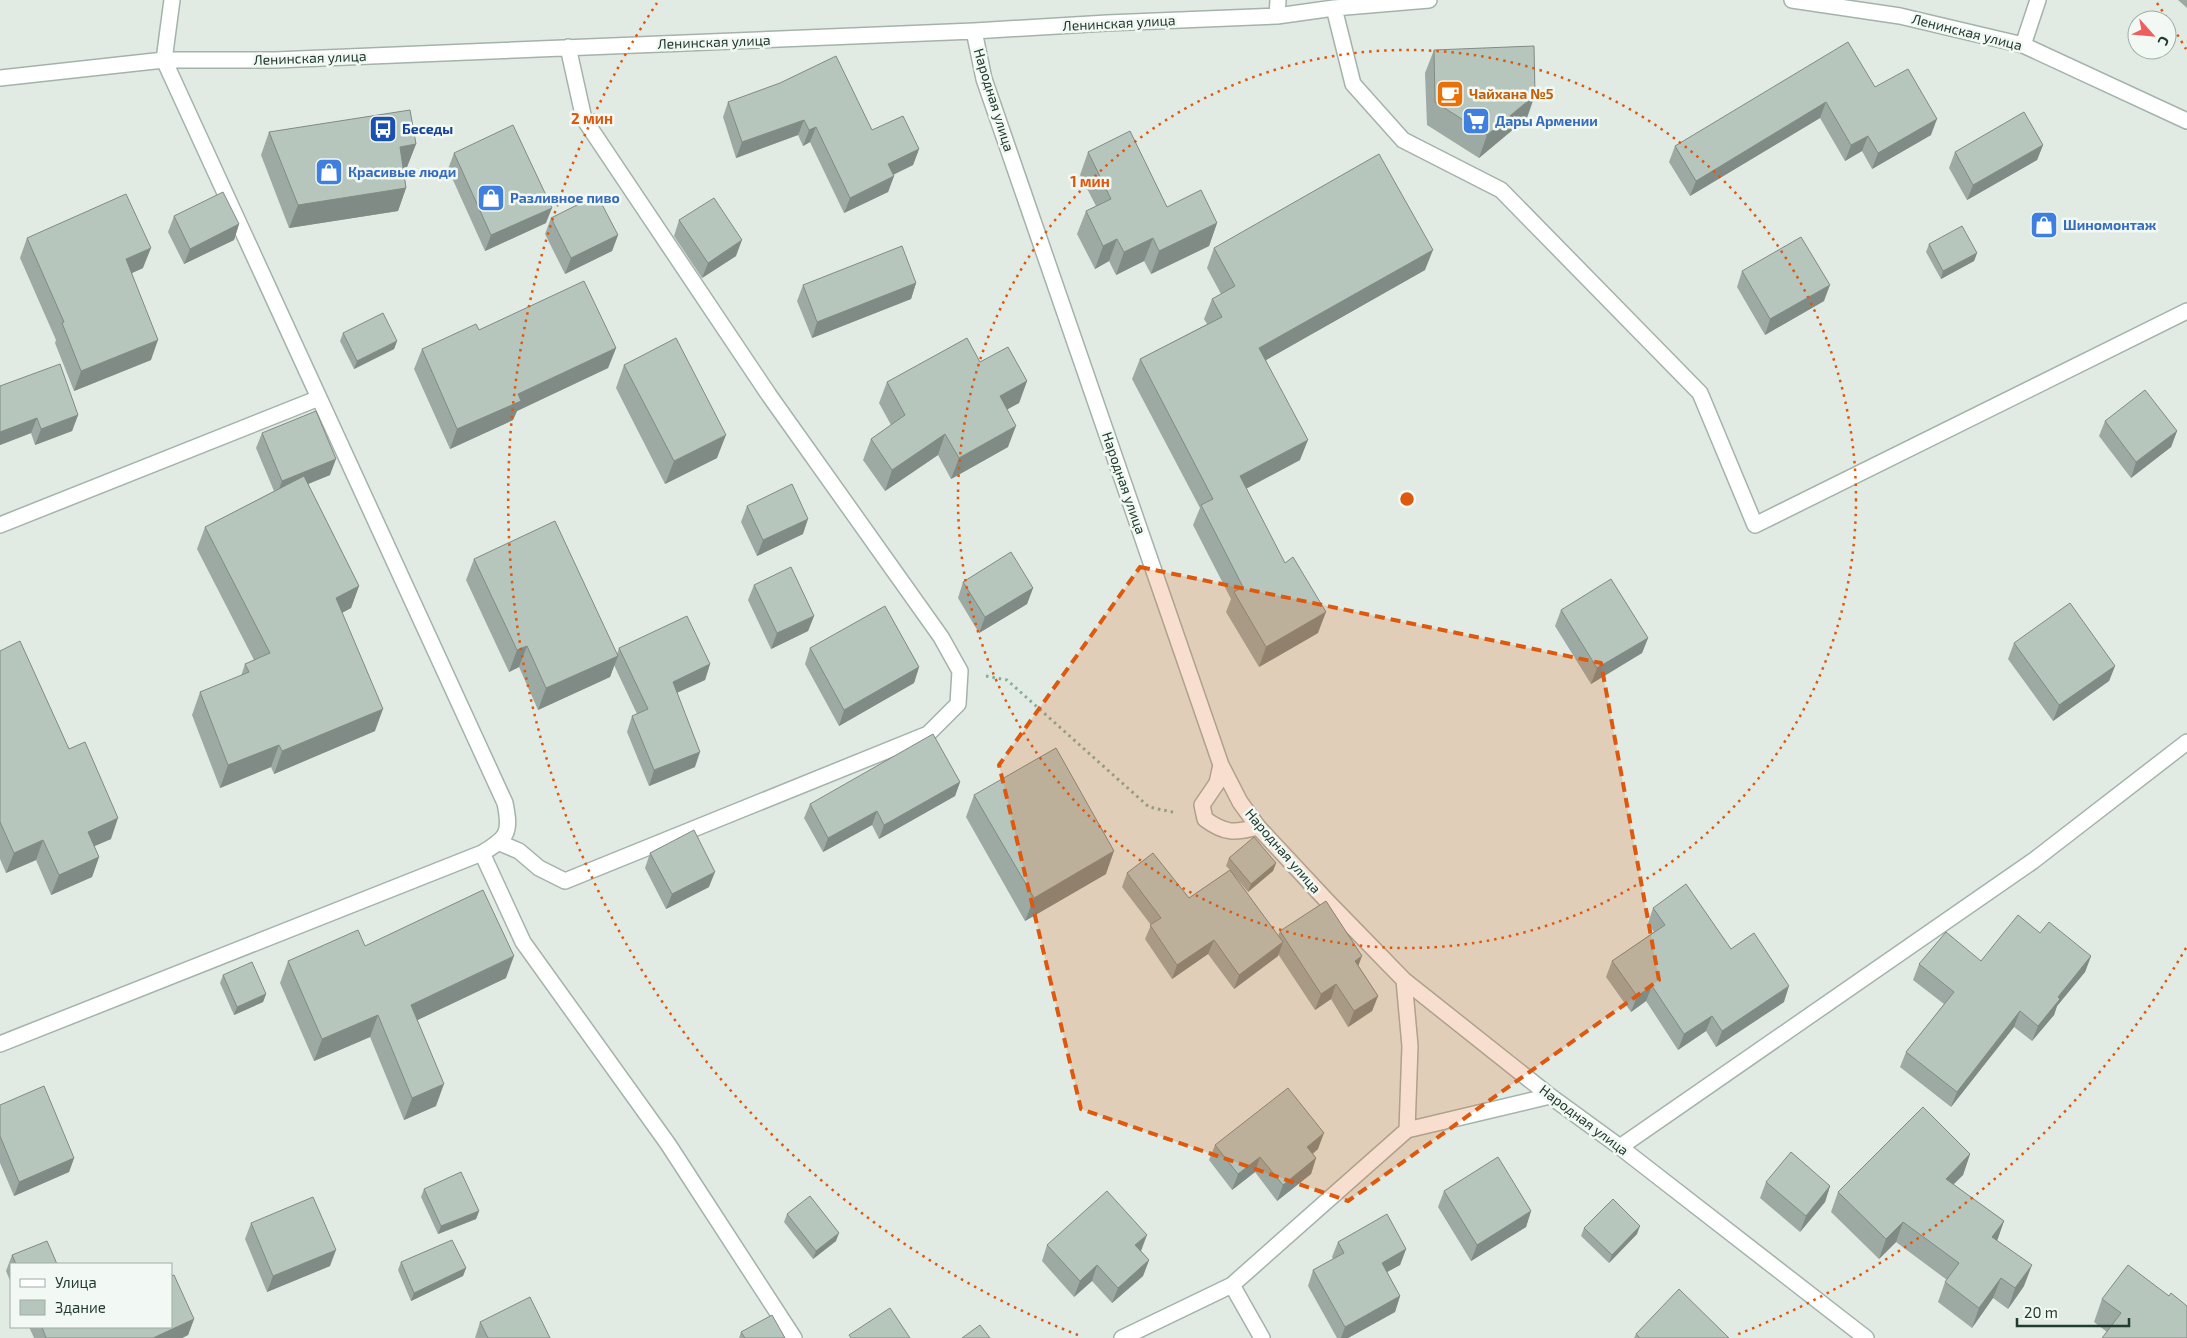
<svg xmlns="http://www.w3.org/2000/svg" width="2187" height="1338" font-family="'Exo 2',sans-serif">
  <rect width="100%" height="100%" fill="#e1ebe4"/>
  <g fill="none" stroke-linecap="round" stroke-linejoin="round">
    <g stroke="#a4b3aa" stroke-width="18">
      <path id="minor" d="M1792 0 1900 16 2023 45 2187 121
        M1334 8 1353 84 1403 140 1501 190 1700 393 1755 525 2187 311
        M1277 16 1278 0
        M974 31 984 79 1221 765 1240 802 1258 827 1328 902 1404 980 1550 1096 1620 1147 1866 1338
        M2023 45 2038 0
        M0 78 164 60H275L974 31 1107 23 1277 16 1334 8 1429 0
        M0 525 319 398
        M1221 765 1217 783 1202 805 1205 819C1225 834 1235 833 1258 827
        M500 843 519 851 539 868 565 881 928 734 958 704 960 671 941 637 769 395 584 119 568 47
        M482 853 523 942 668 1144 794 1338
        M1404 980 1410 1046 1407 1130
        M0 1044 482 853C508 838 511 832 505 803L164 60 172 0
        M1620 1147 2033 861 2187 742
        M1232 1285 1262 1338
        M1122 1338 1232 1285 1407 1130 1550 1096"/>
    </g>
    <path stroke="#82ae96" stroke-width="3" stroke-dasharray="2.5 4" stroke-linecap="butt" d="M986 676 1007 680 1149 807 1177 813"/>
    <use href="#minor" stroke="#fff" stroke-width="15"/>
  </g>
  <path fill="#9daaa3" d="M2178 0H2187V8Z
    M1434 50 1527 118 1479 158 1427 125 1425 73Z
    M1875 87 1931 135 1872 169 1862 151 1845 161 1820 118 1690 196 1669 162 1675 146Z
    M728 102 872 130 919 149 913 165 893 175 894 176 888 192 844 213 810 142 803 146 798 135 736 158 723 117Z
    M269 132 416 144 407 167 403 168 406 188 398 211 289 228 261 155Z
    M2043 145 2037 160 1967 200 1949 168 1955 152Z
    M1088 152 1167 207 1217 223 1209 246 1151 274 1144 261 1116 275 1109 261 1095 269 1077 234 1086 211 1096 206 1080 175Z
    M454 153 546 223 485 251 448 169Z
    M174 216 239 224 234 240 184 264 168 232Z
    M551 218 618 235 612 251 565 274 545 234Z
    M679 220 736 256 702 278 674 236Z
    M27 238 143 268 132 273 151 360 74 391 55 343 56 340 20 258Z
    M1929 244 1977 253 1974 261 1941 279 1926 252Z
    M1214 248 1425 270 1266 360 1300 460 1246 489 1318 633 1259 667 1226 612 1231 599 1193 525 1200 508 1132 379 1140 359 1207 324 1204 319 1212 299 1221 294 1207 268Z
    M1742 271 1824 301 1765 335 1737 287Z
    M916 283 911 299 812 338 797 301 803 285Z
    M479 330 616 348 608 368 517 411 513 420 450 449 414 369 422 349Z
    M343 333 397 341 394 349 354 369 340 341Z
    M980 362 1027 381 1019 403 1007 409 1008 447 951 479 938 455 885 491 863 460 871 439 891 425 879 403 887 382Z
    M624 365 717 458 665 484 616 388Z
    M0 386 78 415 72 431 35 445 31 433 0 445Z
    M2105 421 2177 431 2171 447 2131 478 2099 436Z
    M262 433 330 475 308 484 359 586 351 608 342 613 375 731 274 774 271 767 220 788 192 715 200 692 241 676 245 664 254 660 197 549 205 527 274 491 256 448Z
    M747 506 803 534 757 556 741 522Z
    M474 559 617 654 619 648 710 664 705 680 677 693 695 767 649 786 627 732 632 716 637 714 614 665 610 677 538 710 519 667 509 672 466 580Z
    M963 582 1033 588 1027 604 979 633 958 598Z
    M754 585 814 616 808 631 771 649 748 600Z
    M1561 610 1648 638 1642 653 1591 684 1555 626Z
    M2014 643 2115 666 2109 681 2053 721 2008 659Z
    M810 648 919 667 914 683 839 726 805 664Z
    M0 651 69 749 111 839 94 846 99 857 92 877 51 895 36 860 6 873 0 859Z
    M960 782 955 796 879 839 872 825 823 852 804 818 810 804Z
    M974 795 1106 874 1025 921 966 817Z
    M650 853 709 887 666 909 645 868Z
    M1229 858 1276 863 1273 871 1248 892 1234 875 1278 936 1280 931 1358 965 1378 996 1372 1011 1348 1027 1331 999 1315 1010 1278 954V956L1234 989 1208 954 1172 979 1145 939 1151 925 1122 887 1127 873 1189 898 1230 870 1226 866Z
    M1653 908 1731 949 1784 1002 1716 1047 1706 1031 1678 1050 1646 1001 1631 1012 1606 977 1612 961 1654 932 1648 923Z
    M2040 933 2091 956 2085 972 2057 1006 2054 1015 2032 1041 2014 1027 1951 1107 1900 1067 1906 1052 1944 1004 1913 980 1919 964 1981 961Z
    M365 946 506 978 417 1020 436 1106 404 1120 370 1037 314 1061 280 983 288 961Z
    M223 975 266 994 263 1002 234 1015 220 983Z
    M0 1105 74 1158 69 1172 14 1196 0 1163Z
    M1215 1145 1318 1149 1313 1154 1316 1158 1311 1174 1277 1201 1255 1172 1232 1190 1209 1160Z
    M1970 1154 1963 1175 1953 1184 2004 1221 1997 1240 2024 1286 2008 1309 1993 1298 1972 1328 1938 1302 1945 1282 1947 1280 1896 1242 1879 1259 1831 1212 1838 1192Z
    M1766 1182 1830 1186 1825 1202 1800 1232 1760 1198Z
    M424 1189 479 1211 476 1219 438 1234 421 1197Z
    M1444 1191 1531 1211 1526 1227 1471 1261 1438 1207Z
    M787 1214 836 1241 813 1259 784 1222Z
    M251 1223 330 1266 267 1292 245 1239Z
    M1584 1228 1637 1234 1609 1263 1581 1236Z
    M1338 1242 1406 1249 1400 1265 1387 1272 1400 1296 1395 1312 1348 1338H1337L1308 1286 1313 1270 1333 1259 1332 1257Z
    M1047 1245 1141 1251 1149 1260 1143 1276 1112 1303 1092 1281 1074 1297 1042 1261Z
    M12 1255 57 1264H11V1283L6 1271Z
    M401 1262 466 1268 463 1276 411 1301 398 1270Z
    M2169 1296 2107 1332 2094 1322 2102 1299Z
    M194 1319 188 1335 182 1338H34L29 1327H171Z
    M480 1322 550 1338H475Z
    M741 1332 785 1338H739Z
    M1636 1334 1729 1338H1634Z"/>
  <path fill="#7f8b84" d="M1535 95 1527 118 1479 158 1487 135Z
    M1826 102 1820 118 1690 196 1696 181Z
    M1937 119 1931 135 1872 169 1878 153Z
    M804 120 798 135 736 158 742 142Z
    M816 127 810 142 803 146 809 130Z
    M1868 136 1862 151 1845 161 1851 145Z
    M416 144 407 167 391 170 400 147Z
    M2043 145 2037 160 1967 200 1973 185Z
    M919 149 913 165 882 180 888 164Z
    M894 176 888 192 844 213 850 198Z
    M406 188 398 211 289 228 298 205Z
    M552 208 546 223 485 251 491 235Z
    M1217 223 1209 246 1151 274 1159 251Z
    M239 224 234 240 184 264 190 249Z
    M618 235 612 251 565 274 571 258Z
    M1153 238 1144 261 1116 275 1124 252Z
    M1117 239 1109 261 1095 269 1103 246Z
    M742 240 736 256 702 278 708 263Z
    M151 248 143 268 119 279 126 259Z
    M1433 250 1425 270 1252 368 1259 348Z
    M1977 253 1974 261 1941 279 1943 271Z
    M916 283 911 299 812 338 817 322Z
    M1830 285 1824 301 1765 335 1770 319Z
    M158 340 151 360 74 391 81 371Z
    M397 341 394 349 354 369 357 361Z
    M616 348 608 368 517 411 513 420 450 449 457 429 518 394Z
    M1027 381 1019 403 992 418 1000 396Z
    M78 415 72 431 35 445 41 429Z
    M37 418 31 433 0 445V432Z
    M1016 426 1008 447 951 479 959 458Z
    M2177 431 2171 447 2131 478 2136 462Z
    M945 434 938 455 885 491 892 470Z
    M726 435 717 458 665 484 674 461Z
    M1308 440 1300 460 1232 496 1240 476Z
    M336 459 330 475 276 497 282 481Z
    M808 519 803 534 757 556 763 540Z
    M359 586 351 608 328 620 336 598Z
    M1033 588 1027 604 979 633 985 617Z
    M1326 612 1318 633 1259 667 1266 647Z
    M814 616 808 631 771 649 777 633Z
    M1648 638 1642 653 1591 684 1597 668Z
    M527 646 519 667 509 672 517 650Z
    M618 656 610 677 538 710 546 688Z
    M710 664 705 680 667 697 673 682Z
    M2115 666 2109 681 2053 721 2059 705Z
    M919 667 914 683 839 726 844 710Z
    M383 709 375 731 274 774 282 751Z
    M279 745 271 767 220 788 228 765Z
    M700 752 695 767 649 786 654 770Z
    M960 782 955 796 879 839 884 825Z
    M877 811 872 825 823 852 828 838Z
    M118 818 111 839 81 852 88 832Z
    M43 840 36 860 6 873 14 853Z
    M1114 851 1106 874 1025 921 1034 898Z
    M99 857 92 877 51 895 59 875Z
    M1276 863 1273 871 1248 892 1251 884Z
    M715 872 709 887 666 909 672 894Z
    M1214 940 1208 954 1172 979 1177 965Z
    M1283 942 1278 956 1234 989 1239 975Z
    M514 956 506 978 403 1027 411 1005Z
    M1362 956 1356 972 1355 961Z
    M2091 956 2085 972 2057 1006 2054 1015 2032 1041 2038 1026 2058 997Z
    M1336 984 1331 999 1315 1010 1321 994Z
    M1652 986 1646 1001 1631 1012 1637 996Z
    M1789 986 1784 1002 1716 1047 1722 1031Z
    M266 994 263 1002 234 1015 237 1007Z
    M1378 996 1372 1011 1348 1027 1354 1011Z
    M2020 1011 2014 1027 1951 1107 1957 1092Z
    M378 1015 370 1037 314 1061 322 1039Z
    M1712 1016 1706 1031 1678 1050 1684 1034Z
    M444 1084 436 1106 404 1120 412 1098Z
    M1324 1133 1318 1149 1301 1162 1307 1147Z
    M1970 1154 1963 1175 1939 1199 1946 1179Z
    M1260 1157 1255 1172 1232 1190 1238 1174Z
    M74 1158 69 1172 14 1196 19 1182Z
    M1316 1158 1311 1174 1277 1201 1283 1185Z
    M1830 1186 1825 1202 1800 1232 1806 1216Z
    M479 1211 476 1219 438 1234 441 1226Z
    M1531 1211 1526 1227 1471 1261 1477 1245Z
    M2004 1221 1997 1241 1992 1237Z
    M1903 1222 1896 1242 1879 1259 1886 1239Z
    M1640 1226 1637 1234 1609 1263 1612 1255Z
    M839 1233 836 1241 813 1259 816 1251Z
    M1147 1235 1141 1251 1129 1261 1135 1245Z
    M1406 1249 1400 1265 1376 1278 1382 1263Z
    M336 1250 330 1266 267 1292 273 1276Z
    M1149 1260 1143 1276 1112 1303 1118 1288Z
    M1097 1265 1092 1281 1074 1297 1080 1281Z
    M2032 1265 2024 1286 2008 1309 2015 1288Z
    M466 1268 463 1276 411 1301 414 1293Z
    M2001 1278 1993 1298 1972 1328 1979 1308Z
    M1400 1296 1395 1312 1348 1338H1341L1345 1327Z
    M194 1319 188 1335 182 1338H153Z"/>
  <path fill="#b6c6bd" stroke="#7f8b84" d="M1848 42 1875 87 1908 69 1937 119 1878 153 1868 136 1851 145 1826 102 1696 181 1675 146Z
    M1534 46 1535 95 1487 135 1435 102 1434 50Z
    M836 56 872 130 903 116 919 149 888 164 894 176 850 198 816 127 809 130 804 120 742 142 728 102 780 83Z
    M410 110 416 144 400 147 406 188 298 205 269 132Z
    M2024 112 2043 145 1973 185 1955 152Z
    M513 125 552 208 491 235 454 153Z
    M1130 131 1167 207 1201 190 1217 223 1159 251 1153 238 1124 252 1117 239 1103 246 1086 211 1111 199 1088 152Z
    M1379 154 1433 250 1259 348 1308 440 1240 476 1285 563 1293 557 1326 612 1266 647 1234 592 1243 587 1201 505 1213 499 1140 359 1222 317 1212 299 1235 286 1214 248Z
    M223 192 239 224 190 249 174 216Z
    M126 194 151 248 126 259 158 340 81 371 62 323 64 322 27 238Z
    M597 195 618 235 571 258 551 218Z
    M714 198 742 240 708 263 679 220Z
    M1962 226 1977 253 1943 271 1929 244Z
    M1801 237 1830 285 1770 319 1742 271Z
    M902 246 916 283 817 322 803 285Z
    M584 281 616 348 518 394 521 401 457 429 422 349 476 324 479 330Z
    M383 313 397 341 357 361 343 333Z
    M676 338 726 435 674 461 624 365Z
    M967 338 980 362 1008 347 1027 381 1000 396 1016 426 959 458 945 434 892 470 871 439 905 415 887 382Z
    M60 364 78 415 41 429 37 418 0 432V386Z
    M2145 390 2177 431 2136 462 2105 421Z
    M316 411 336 459 282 481 262 433Z
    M304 476 359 586 336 598 383 709 282 751 279 745 228 765 200 692 249 672 245 664 270 653 205 527Z
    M792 484 808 519 763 540 747 506Z
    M555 521 618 656 546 688 527 646 517 650 474 559Z
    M1011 552 1033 588 985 617 963 582Z
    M791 567 814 616 777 633 754 585Z
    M1611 579 1648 638 1597 668 1561 610Z
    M2070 603 2115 666 2059 705 2014 643Z
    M885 606 919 667 844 710 810 648Z
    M687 616 710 664 673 682 700 752 654 770 632 716 648 709 619 648Z
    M20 641 69 749 85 742 118 818 88 832 99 857 59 875 43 840 14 853 0 822V651Z
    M933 734 960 782 884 825 877 811 828 838 810 804Z
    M1056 748 1114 851 1034 898 974 795Z
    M694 830 715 872 672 894 650 853Z
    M1254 837 1276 863 1251 884 1229 858Z
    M1153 853 1189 898 1230 870 1283 942 1239 975 1214 940 1177 965 1150 925 1161 918 1127 873Z
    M1686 884 1731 949 1754 933 1789 986 1722 1031 1712 1016 1684 1034 1652 986 1637 996 1612 961 1665 925 1653 908Z
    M483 890 514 956 411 1005 444 1084 412 1098 378 1015 322 1039 288 961 358 930 365 946Z
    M1326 901 1362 956 1355 961 1378 996 1354 1011 1336 984 1321 994 1280 931Z
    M2018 915 2040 933 2049 922 2091 956 2058 997 2060 999 2038 1026 2020 1011 1957 1092 1906 1052 1954 992 1919 964 1946 932 1981 961Z
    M252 962 266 994 237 1007 223 975Z
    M44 1086 74 1158 19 1182 0 1136V1105Z
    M1288 1088 1324 1133 1307 1147 1316 1158 1283 1185 1260 1157 1238 1174 1215 1145Z
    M1923 1107 1970 1154 1946 1179 2004 1221 1992 1237 2032 1265 2015 1288 2001 1278 1979 1308 1945 1282 1959 1263 1903 1222 1886 1239 1838 1192Z
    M1791 1152 1830 1186 1806 1216 1766 1182Z
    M1498 1157 1531 1211 1477 1245 1444 1191Z
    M461 1172 479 1211 441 1226 424 1189Z
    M1107 1191 1147 1235 1135 1245 1149 1260 1118 1288 1097 1265 1080 1281 1047 1245Z
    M810 1196 839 1233 816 1251 787 1214Z
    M313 1197 336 1250 273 1276 251 1223Z
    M1613 1199 1640 1226 1612 1255 1584 1228Z
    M1387 1214 1406 1249 1382 1263 1400 1296 1345 1327 1313 1270 1344 1253 1338 1242Z
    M452 1240 466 1268 414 1293 401 1262Z
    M47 1241 57 1264H16L12 1255Z
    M2128 1265 2169 1296 2171 1293 2187 1306V1338H2102L2121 1313 2102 1299Z
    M174 1275 194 1319 153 1338H46L42 1327H171V1276Z
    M1679 1289 1729 1338H1640L1636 1334Z
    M530 1297 550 1338H488L480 1322Z
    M890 1308 910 1338H851L849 1335Z
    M772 1315 785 1338H745L741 1332Z
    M980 1325 990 1338H962Z"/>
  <path fill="#de580e" fill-opacity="0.2" stroke="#de580e" stroke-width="4" stroke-dasharray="10 6" stroke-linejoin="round" d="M1140 567 1601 663 1659 980 1348 1201 1081 1109 999 765Z"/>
  <g fill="none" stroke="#de580e" stroke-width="2.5" stroke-dasharray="2.5 5">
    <circle cx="1407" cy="499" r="449"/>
    <path d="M2186 948A899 899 0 0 1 1736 1335M1078 1335A899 899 0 0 1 657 3M2157 3A899 899 0 0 1 2186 49"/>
  </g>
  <defs>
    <g id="cafe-square" transform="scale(1.4375)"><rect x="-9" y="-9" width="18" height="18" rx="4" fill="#e8710a" stroke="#f2f8f3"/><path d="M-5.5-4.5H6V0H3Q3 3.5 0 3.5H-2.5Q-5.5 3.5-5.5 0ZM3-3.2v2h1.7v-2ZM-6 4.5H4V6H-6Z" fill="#fff"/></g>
    <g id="supermarket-square" transform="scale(1.4375)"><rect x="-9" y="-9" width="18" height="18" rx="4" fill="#3f7fe0" stroke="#f2f8f3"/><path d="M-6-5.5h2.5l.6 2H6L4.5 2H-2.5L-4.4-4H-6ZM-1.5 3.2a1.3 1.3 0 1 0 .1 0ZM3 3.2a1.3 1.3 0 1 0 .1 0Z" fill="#fff"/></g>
    <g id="bus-square" transform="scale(1.4375)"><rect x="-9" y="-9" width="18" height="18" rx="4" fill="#1a4fb4" stroke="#f2f8f3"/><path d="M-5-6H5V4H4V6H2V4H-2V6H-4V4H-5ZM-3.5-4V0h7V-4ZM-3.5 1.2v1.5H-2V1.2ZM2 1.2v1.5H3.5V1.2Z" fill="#fff"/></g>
    <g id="shop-square" transform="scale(1.4375)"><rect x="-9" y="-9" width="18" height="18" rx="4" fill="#3f7fe0" stroke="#f2f8f3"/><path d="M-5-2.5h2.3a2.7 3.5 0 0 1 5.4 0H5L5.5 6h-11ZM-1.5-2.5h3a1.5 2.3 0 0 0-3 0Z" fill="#fff"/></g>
  </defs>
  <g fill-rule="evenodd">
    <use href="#cafe-square" x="1450" y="94"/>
    <use href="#supermarket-square" x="1476" y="121"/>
    <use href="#bus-square" x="383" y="129"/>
    <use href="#shop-square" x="329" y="172"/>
    <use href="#shop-square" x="491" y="198"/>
    <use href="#shop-square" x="2044" y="225"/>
  </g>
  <g text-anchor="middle" stroke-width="5" stroke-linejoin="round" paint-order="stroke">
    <g font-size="14" fill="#223c2f" stroke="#f2f8f3">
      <text transform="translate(1119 23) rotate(-3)" y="5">Ленинская улица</text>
      <text transform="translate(1967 32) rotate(14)" y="5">Ленинская улица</text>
      <text transform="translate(714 42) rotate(-2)" y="5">Ленинская улица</text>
      <text transform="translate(310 58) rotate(-2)" y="5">Ленинская улица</text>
      <text transform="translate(994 100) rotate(73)" y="5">Народная улица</text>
      <text transform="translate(1124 483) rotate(71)" y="5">Народная улица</text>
      <text transform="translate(1283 851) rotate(49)" y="5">Народная улица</text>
      <text transform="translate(1584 1120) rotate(37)" y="5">Народная улица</text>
    </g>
    <g font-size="14" font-weight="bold" fill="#c56008" stroke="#f2f8f3" text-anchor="start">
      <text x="1469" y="99">Чайхана №5</text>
    </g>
    <g font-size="14" font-weight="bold" fill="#366cbe" stroke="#f2f8f3" text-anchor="start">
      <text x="1495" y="126">Дары Армении</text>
      <text x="348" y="177">Красивые люди</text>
      <text x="510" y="203">Разливное пиво</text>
      <text x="2063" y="230">Шиномонтаж</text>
    </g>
    <g font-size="14" font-weight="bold" fill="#164399" stroke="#f2f8f3" text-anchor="start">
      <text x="402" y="134">Беседы</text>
    </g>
  </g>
  <circle cx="1407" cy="499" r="8" fill="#de580e" stroke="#f2f8f3" stroke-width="2.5"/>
  <g font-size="15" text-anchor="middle" font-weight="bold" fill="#de580e" stroke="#f2f8f3" stroke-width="5" stroke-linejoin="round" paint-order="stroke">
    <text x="592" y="124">2 мин</text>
    <text x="1090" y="187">1 мин</text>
  </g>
  <rect x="10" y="1263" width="162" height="65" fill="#f2f8f3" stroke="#9fada5"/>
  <rect x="20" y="1279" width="25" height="8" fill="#ffffff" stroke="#9fada5"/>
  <text x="55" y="1288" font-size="15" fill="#223c2f">Улица</text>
  <rect x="20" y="1300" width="25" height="15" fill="#b6c6bd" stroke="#9fada5"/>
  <text x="55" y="1313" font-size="15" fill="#223c2f">Здание</text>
  <g transform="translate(2152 35) rotate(117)"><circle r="24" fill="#f2f8f3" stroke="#9fada5"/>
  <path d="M0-4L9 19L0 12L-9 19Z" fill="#ef5e5c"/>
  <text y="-8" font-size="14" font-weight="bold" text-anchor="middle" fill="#223c2f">С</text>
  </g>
  <path d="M2017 1318v8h112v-8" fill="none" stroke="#223c2f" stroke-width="2.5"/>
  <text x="2024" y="1318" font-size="15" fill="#223c2f" stroke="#f2f8f3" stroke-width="4" paint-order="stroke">20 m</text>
</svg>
